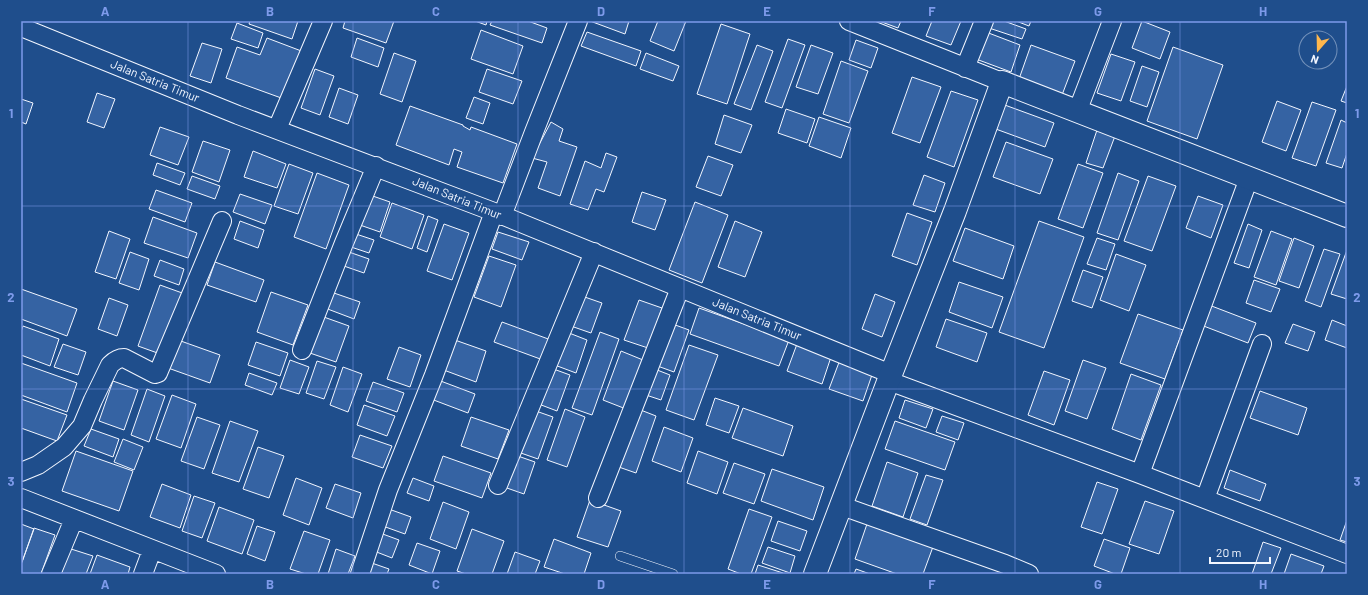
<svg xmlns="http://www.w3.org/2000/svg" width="1368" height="595" font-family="Barlow,sans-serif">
  <rect width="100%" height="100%" fill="#1f4e8c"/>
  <path fill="#3563a3" stroke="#f2f6ff" d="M250 21H298L292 39 249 24Z
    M345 21H394L386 43 343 28Z
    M475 21H487L486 25Z
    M492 21H528L547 28 542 43 490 25Z
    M590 21H629L625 34Z
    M658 21H686L674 51 650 41Z
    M879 21H901L898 28Z
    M932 21H961L951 45 926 36Z
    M988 21H1004L1026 29 1022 39 986 27Z
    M1016 21H1031L1029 26Z
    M1142 21 1170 32 1160 59 1132 48Z
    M237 23 263 33 258 48 231 39Z
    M721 24 750 34 727 104 697 94Z
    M481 30 523 46 513 74 471 59Z
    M587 32 641 51 636 66 581 46Z
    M986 32 1020 45 1011 72 976 59Z
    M267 38 304 52 284 99 226 78 237 47 260 55Z
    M357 38 384 48 378 67 351 57Z
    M788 39 805 45 782 108 765 102Z
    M856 40 878 48 871 68 849 60Z
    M202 43 222 49 211 83 190 76Z
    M757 45 773 51 751 110 734 104Z
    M811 45 833 53 818 94 796 87Z
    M1031 45 1075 61 1062 95 1019 79Z
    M1173 47 1223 65 1197 139 1147 121Z
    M394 53 416 61 402 102 380 94Z
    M646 53 679 66 673 81 640 69Z
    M1111 54 1135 62 1121 101 1097 93Z
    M841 61 868 71 849 123 823 114Z
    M1142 66 1159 72 1147 107 1130 101Z
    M315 69 334 76 320 115 301 108Z
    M487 69 522 81 513 104 479 92Z
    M912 77 941 87 920 143 892 133Z
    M1347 86V103L1341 101Z
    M339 88 358 95 348 124 329 117Z
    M951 91 978 100 954 167 927 157Z
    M97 93 115 99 104 128 87 122Z
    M474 97 490 103 483 124 466 118Z
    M21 99 33 103 26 124 21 122Z
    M1277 101 1301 110 1286 151 1262 142Z
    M1312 102 1336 110 1316 166 1292 158Z
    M1002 104 1054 123 1045 147 993 128Z
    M410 106 463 125V126L470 130 471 127 517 144 503 183 457 167 462 152 454 149 449 165 396 145Z
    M786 109 815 119 807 143 778 133Z
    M724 115 752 125 741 153 715 144Z
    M819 117 851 128 841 158 809 146Z
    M1341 120 1347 123V153L1342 168 1326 163Z
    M551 122 563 129 559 141 577 147 560 196 538 188 547 162 532 158Z
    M160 127 189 137 178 165 150 155Z
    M1097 130 1115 136 1103 168 1086 163Z
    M203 141 230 150 219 182 192 172Z
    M1006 142 1053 159 1040 194 993 177Z
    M253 151 286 164 277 188 244 177Z
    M606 153 617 157 604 192 596 189 588 210 570 204 585 161 601 168Z
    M708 156 733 165 721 196 696 187Z
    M157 163 185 173 180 185 153 175Z
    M289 164 313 173 298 214 274 206Z
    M1078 164 1103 173 1083 228 1058 219Z
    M317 173 349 185 326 249 294 237Z
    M1118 173 1139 181 1118 240 1097 233Z
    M924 175 945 183 935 212 913 205Z
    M192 176 220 186 215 199 187 189Z
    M1148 176 1176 186 1152 251 1124 241Z
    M156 190 192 203 185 222 149 209Z
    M642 192 666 200 655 230 632 222Z
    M240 194 272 205 265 224 233 212Z
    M367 194 390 202 380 232 357 224Z
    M1198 196 1223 205 1211 238 1186 228Z
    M695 202 728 215 702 283 669 270Z
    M392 203 424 215 412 249 380 237Z
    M907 213 932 222 917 265 892 256Z
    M428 216 438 220 427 252 417 248Z
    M153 217 197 233 188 258 144 243Z
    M240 221 264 230 258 248 234 239Z
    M735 221 762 232 745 277 718 267Z
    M1039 221 1084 237 1044 348 999 332Z
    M444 224 469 233 452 280 427 271Z
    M1248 224 1262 230 1249 268 1234 263Z
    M965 228 1014 246 1003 279 953 261Z
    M109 231 130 239 116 279 95 272Z
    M1271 231 1292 239 1276 285 1254 277Z
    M350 232 374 240 369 253 345 245Z
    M498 232 529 242 522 260 492 249Z
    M1097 238 1115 244 1106 270 1087 264Z
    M1294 238 1314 246 1299 288 1279 281Z
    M1324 249 1340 254 1321 307 1305 301Z
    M1347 250V299L1331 294Z
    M346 251 369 259 364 273 341 265Z
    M130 252 149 259 139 290 119 283Z
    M1116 254 1146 265 1129 311 1100 300Z
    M489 256 516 265 501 307 474 297Z
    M160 260 184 269 179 285 154 276Z
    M215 262 264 280 256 302 207 285Z
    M1083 270 1103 277 1092 308 1072 301Z
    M1254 280 1280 289 1271 312 1246 303Z
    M959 282 1003 297 992 328 949 312Z
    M160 285 185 294 163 355 138 346Z
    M21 289 77 309 67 336 21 319Z
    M271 292 308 305 293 345 257 332Z
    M331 292 360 302 354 319 325 308Z
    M875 294 895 302 882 337 862 329Z
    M579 295 602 303 591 333 568 325Z
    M109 298 128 305 117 336 98 329Z
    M639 300 662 308 648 348 624 340Z
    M1209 305 1256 323 1248 343 1201 325Z
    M699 308 789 340 779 366 690 334Z
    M1138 314 1183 330 1165 379 1120 363Z
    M321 316 349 326 336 362 307 352Z
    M946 319 987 333 977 362 936 347Z
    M1332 320 1347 326V348L1325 340Z
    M502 322 551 340 543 360 494 342Z
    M667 322 689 330 674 372 652 364Z
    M1293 324 1315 332 1308 351 1285 343Z
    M23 326 59 339 50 366 21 355V332Z
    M564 331 587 340 576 373 552 364Z
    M600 332 619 339 592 415 572 408Z
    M452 339 486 351 476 382 441 369Z
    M178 340 220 355 210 383 168 368Z
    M256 342 288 353 280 376 248 365Z
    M63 344 86 352 78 375 54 367Z
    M797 344 831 357 822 384 787 371Z
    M689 345 718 355 694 420 666 410Z
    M399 347 421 355 410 387 387 379Z
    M621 351 643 360 626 409 603 400Z
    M841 357 874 369 863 401 829 389Z
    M290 360 309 367 299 394 280 388Z
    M1083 360 1106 368 1087 419 1065 411Z
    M317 361 336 367 324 399 306 393Z
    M21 363 77 383 67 412 21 395Z
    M343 367 362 374 348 412 330 405Z
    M548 367 570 375 557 411 536 403Z
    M652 368 670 375 661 400 643 394Z
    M1044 371 1070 380 1054 425 1028 415Z
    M249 373 277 383 272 395 245 385Z
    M1131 374 1161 385 1141 440 1112 429Z
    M438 380 475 394 468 413 431 399Z
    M113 381 138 390 124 430 99 421Z
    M373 382 404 393 397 412 366 401Z
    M147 389 165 396 149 442 131 435Z
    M1260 391 1307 408 1298 435 1250 418Z
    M172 395 196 404 181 448 156 439Z
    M715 398 739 406 729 433 706 425Z
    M21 399 67 415 57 441 21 428Z
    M905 400 933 409 926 428 899 418Z
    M364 405 395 416 387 436 357 425Z
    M633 407 656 416 636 473 613 465Z
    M743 408 793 426 783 456 732 438Z
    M565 409 585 417 567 467 547 460Z
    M533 410 553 417 538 459 518 452Z
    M942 416 964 423 958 440 936 432Z
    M197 417 220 425 204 469 181 461Z
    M471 417 509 430 498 459 461 446Z
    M230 421 258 431 239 482 212 473Z
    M895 421 955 442 945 470 885 449Z
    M664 427 693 438 681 472 652 461Z
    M91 429 119 439 113 457 84 446Z
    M360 435 392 446 383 468 352 457Z
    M123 439 143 447 134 470 114 462Z
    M258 447 284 456 269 498 243 489Z
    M76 451 133 471 119 511 62 491Z
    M698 451 728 462 717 494 687 483Z
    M515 455 535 462 524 494 504 487Z
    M443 456 491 473 482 498 434 481Z
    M887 462 918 473 903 517 872 506Z
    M734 463 765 474 754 504 723 493Z
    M772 469 824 487 813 520 761 501Z
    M1230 470 1266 484 1260 501 1224 488Z
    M926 475 943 480 927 525 910 519Z
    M296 478 322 488 309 525 283 515Z
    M413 478 434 486 429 501 407 493Z
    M1097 482 1118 489 1102 534 1081 527Z
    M162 484 191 495 180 528 150 517Z
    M335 484 361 493 353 518 326 508Z
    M194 496 215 503 202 538 182 531Z
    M590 500 621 511 608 547 577 537Z
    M1145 501 1174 511 1159 554 1129 544Z
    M443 502 469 512 456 549 430 539Z
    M219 507 254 520 242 554 207 541Z
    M386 508 411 517 405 534 380 525Z
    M749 509 772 517 751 574H741L728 569Z
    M1347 520V542L1340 540Z
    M778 521 807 531 800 551 771 541Z
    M868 521 934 544 923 574H897L855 559Z
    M21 524 34 529 22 562H21Z
    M257 526 275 532 265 561 247 554Z
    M34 528 55 535 41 574H21V565Z
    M472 529 504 541 492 574H466L457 571Z
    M304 531 330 540 318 574H306L290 569Z
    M380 533 399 540 392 558 374 551Z
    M554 539 591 553 584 574H565L544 567Z
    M1104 539 1130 548 1121 574H1115L1094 566Z
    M1263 542 1281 548 1271 574H1252Z
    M417 543 440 551 432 574 409 565Z
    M768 547 795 556 790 573 762 563Z
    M68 548 93 556 86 574H59Z
    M336 549 355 556 348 574H328Z
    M515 552 540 561 535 574H507Z
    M1291 554 1324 566 1321 574H1284Z
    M97 555 130 567 128 574H90Z
    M366 561 389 569 387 574H362Z
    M758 565 783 573V574H755Z
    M856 569 870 574H854Z"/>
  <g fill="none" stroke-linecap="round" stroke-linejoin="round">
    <g stroke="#f2f6ff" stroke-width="10">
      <path id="service" d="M620 556 673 574"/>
    </g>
    <g stroke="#f2f6ff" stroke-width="20">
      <path id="minor" d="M849 21 1002 82
        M21 27 238 115 494 212 891 374
        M965 68 984 21
        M1077 112 1112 21
        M277 129 323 21
        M502 216 534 132 578 21
        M302 350 344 243 376 166
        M889 381 1140 474 1347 554
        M21 472 38 465 64 447 82 426 93 400 110 365C114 361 118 358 124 358L155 374 158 373 222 221
        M1140 474 1249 178
        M498 485 594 252
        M21 498 216 574
        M598 498 680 288
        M1205 499 1262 344
        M842 506 1005 564 1029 574
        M51 574 74 519
        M143 574 152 550
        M360 574 388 490 434 375 494 212"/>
    </g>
    <g stroke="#f2f6ff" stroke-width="24">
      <path id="tertiary" d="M815 574 891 374 955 211 1002 82 1347 216"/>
    </g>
    <use href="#service" stroke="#1f4e8c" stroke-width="9"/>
    <use href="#minor" stroke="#1f4e8c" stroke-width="18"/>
    <use href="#tertiary" stroke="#1f4e8c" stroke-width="22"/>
  </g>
  <path fill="none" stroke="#7d9aea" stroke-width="1" stroke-opacity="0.55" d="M188 21V574M353 21V574M518 21V574M684 21V574M850 21V574M1015 21V574M1180 21V574M21 206H1347M21 389H1347"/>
  <g text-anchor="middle" stroke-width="3" stroke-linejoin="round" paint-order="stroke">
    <g font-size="12" fill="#f2f6ff" stroke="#1f4e8c">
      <text transform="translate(155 81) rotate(22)" y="4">Jalan Satria Timur</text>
      <text transform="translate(457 198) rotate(22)" y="4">Jalan Satria Timur</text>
      <text transform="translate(757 319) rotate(22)" y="4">Jalan Satria Timur</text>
    </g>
  </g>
  <rect width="1368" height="595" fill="none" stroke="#1f4e8c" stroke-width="44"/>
  <g transform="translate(1318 50) rotate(200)"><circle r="19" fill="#1f4e8c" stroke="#7391ba"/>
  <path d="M0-3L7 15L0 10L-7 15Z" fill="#ffb74d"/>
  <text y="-6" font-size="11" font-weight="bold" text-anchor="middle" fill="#f2f6ff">N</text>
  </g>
  <path d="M1210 557v6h60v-6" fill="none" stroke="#f2f6ff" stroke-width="2"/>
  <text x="1216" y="557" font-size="12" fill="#f2f6ff" stroke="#1f4e8c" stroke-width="3" paint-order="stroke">20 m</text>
  <rect x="22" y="22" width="1324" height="551" fill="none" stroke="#7d9aea" stroke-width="1.5"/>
  <g font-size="13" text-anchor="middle" font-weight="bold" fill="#7d9aea">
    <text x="105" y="16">A</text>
    <text x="270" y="16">B</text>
    <text x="436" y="16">C</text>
    <text x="601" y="16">D</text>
    <text x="767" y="16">E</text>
    <text x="932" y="16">F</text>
    <text x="1098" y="16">G</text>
    <text x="1263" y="16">H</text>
    <text x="11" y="118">1</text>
    <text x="1357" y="118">1</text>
    <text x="11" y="302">2</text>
    <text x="1357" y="302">2</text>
    <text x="11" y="486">3</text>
    <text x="1357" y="486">3</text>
    <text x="105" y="589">A</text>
    <text x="270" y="589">B</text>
    <text x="436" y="589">C</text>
    <text x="601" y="589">D</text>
    <text x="767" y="589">E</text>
    <text x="932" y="589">F</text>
    <text x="1098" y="589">G</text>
    <text x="1263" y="589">H</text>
  </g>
</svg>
